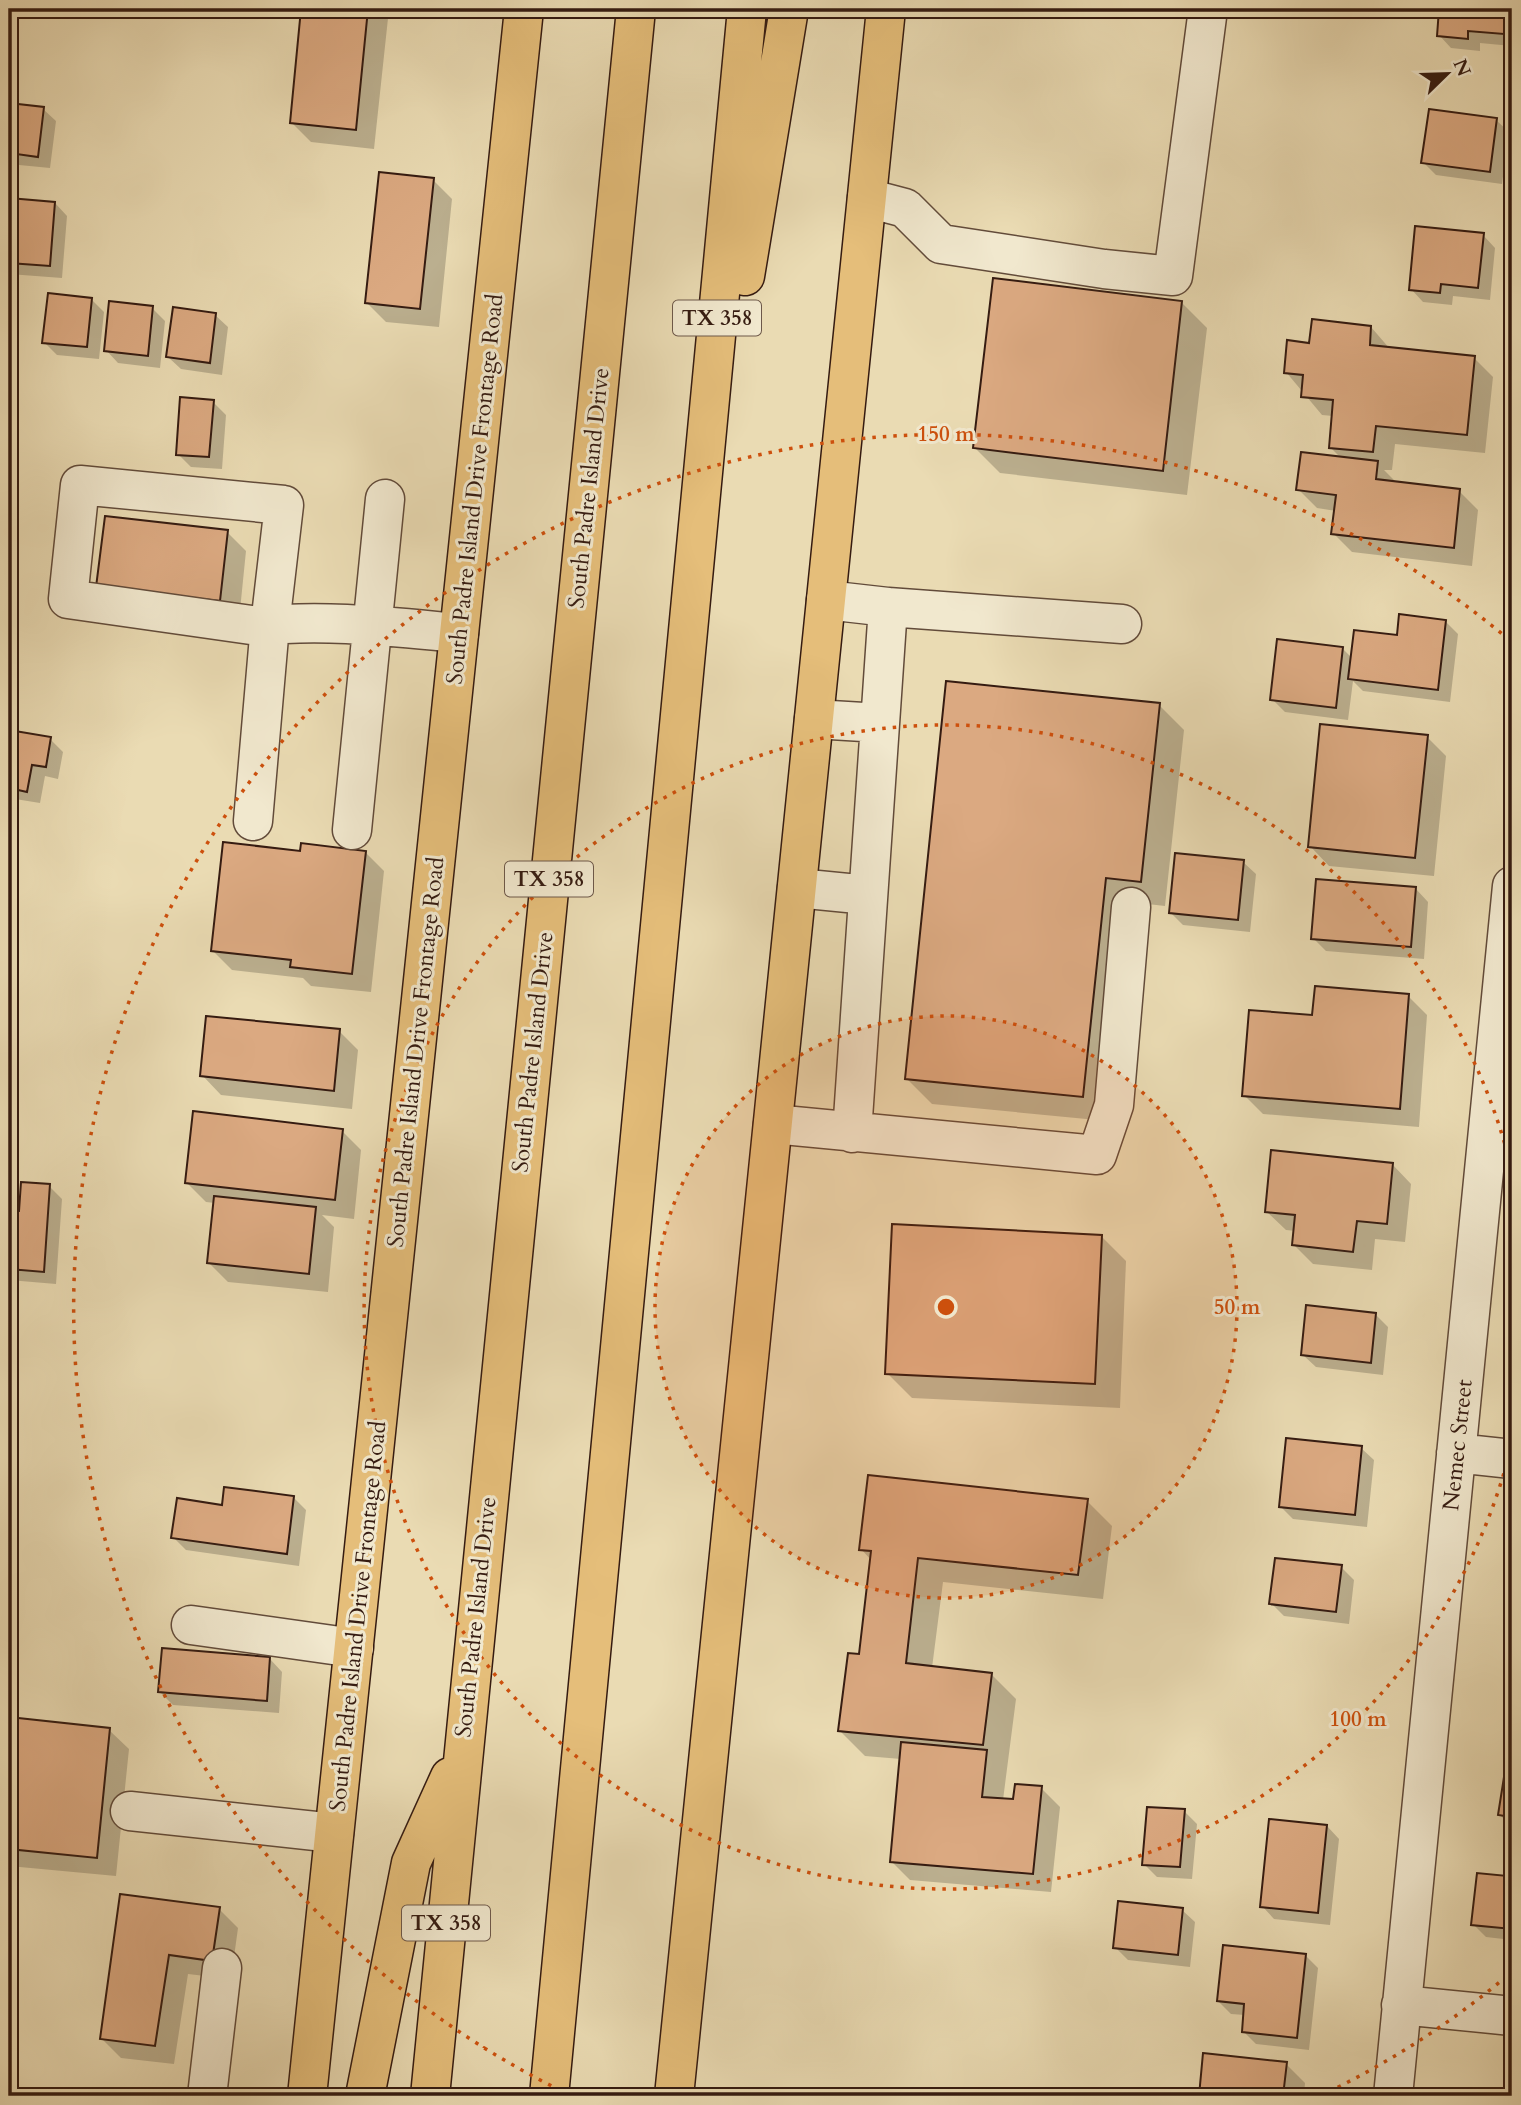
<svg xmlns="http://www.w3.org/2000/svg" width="1521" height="2105" font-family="Cardo,serif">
  <rect width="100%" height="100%" fill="#eadbb3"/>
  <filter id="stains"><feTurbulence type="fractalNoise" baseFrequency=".00286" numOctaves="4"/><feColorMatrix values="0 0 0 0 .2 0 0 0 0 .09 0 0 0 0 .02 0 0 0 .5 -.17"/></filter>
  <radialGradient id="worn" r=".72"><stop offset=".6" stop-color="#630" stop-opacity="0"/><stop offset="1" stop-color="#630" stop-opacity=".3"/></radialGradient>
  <path fill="#0003" d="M303 9H389L374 149 311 142 292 123Z
    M1441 9H1512V46L1480 43V51L1451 48 1439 35Z
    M9 105 43 109 56 121 50 168 9 164Z
    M1496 120 1509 132 1502 184 1436 175 1423 162Z
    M433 180 452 199 439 327 386 322 367 303Z
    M9 200 55 203 67 216 62 278 9 274Z
    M1483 235 1495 248 1490 300 1453 296 1452 305 1423 302 1411 289Z
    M91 299 104 312 99 359 57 355 44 342Z
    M1182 303 1207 328 1187 495 1000 473 975 448Z
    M152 308 165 321 160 368 118 363 106 350Z
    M215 315 228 327 222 375 181 369 168 357Z
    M1371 327 1390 349 1474 358 1493 377 1485 453 1395 444 1392 470H1384L1396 482 1459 491 1478 510 1472 566 1352 552 1333 533 1336 511 1317 508 1298 489 1342 459 1330 447 1333 416 1322 415 1286 372 1311 345Z
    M213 402 226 415 222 469 191 467 178 454Z
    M227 532 246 551 239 620 117 606Z
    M1445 621 1458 634 1450 702 1363 691 1353 681 1348 720 1285 712 1272 699 1342 648 1353 659 1398 637Z
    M1159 705 1184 730 1165 906 1130 902 1107 1121 932 1104 907 1079Z
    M9 732 50 739 63 752 58 779 45 776 40 803 9 798Z
    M1427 737 1446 756 1434 876 1329 866 1310 846Z
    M365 852 384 871 371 992 311 986 303 978 232 970 213 951Z
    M1243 862 1256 874 1250 932 1183 925 1170 912Z
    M1416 889 1428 902 1424 959 1326 951 1313 938Z
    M1408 996 1427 1015 1419 1127 1263 1114 1244 1095 1314 1017Z
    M339 1031 358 1050 352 1109 221 1095 202 1075Z
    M342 1131 361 1150 354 1219 322 1215 334 1227 328 1292 228 1282 209 1263 215 1203 206 1202 187 1183Z
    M1392 1164 1411 1184 1405 1242 1375 1239 1372 1270 1313 1264 1294 1245 1296 1231 1286 1230 1266 1211Z
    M49 1186 62 1199 56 1284 9 1280V1212L20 1213Z
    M1101 1236 1126 1261 1120 1408 912 1398 887 1373Z
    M1375 1314 1388 1327 1383 1375 1316 1367 1303 1355Z
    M1361 1448 1374 1460 1367 1527 1293 1519 1280 1506Z
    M293 1497 306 1510 299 1566 186 1550 173 1537 223 1507Z
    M1087 1501 1112 1526 1103 1599 943 1582 932 1668 991 1674 1016 1699 1003 1800 1015 1801 1041 1788 1060 1807 1051 1892 910 1880 891 1861 901 1759 865 1756 840 1731 860 1656 872 1561 861 1549Z
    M1341 1567 1354 1580 1349 1624 1284 1616 1271 1603Z
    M270 1659 282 1672 279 1713 173 1705 160 1692Z
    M9 1719 109 1730 129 1749 116 1876 9 1866Z
    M1508 1760H1512V1827L1500 1815Z
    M1184 1811 1197 1824 1192 1879 1157 1877 1144 1864Z
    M1327 1826 1339 1839 1330 1925 1274 1919 1262 1906Z
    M1511 1852 1512 1940 1486 1937 1473 1924 1508 1878Z
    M122 1896 219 1909 238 1928 231 1979 188 1974 174 2064 121 2058 102 2039Z
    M1182 1910 1195 1922 1190 1967 1128 1960 1115 1947Z
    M1305 1955 1318 1968 1309 2050 1256 2044 1243 2031 1245 2015 1231 2014 1218 2001Z
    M1205 2055 1286 2064 1305 2083 1304 2096H1200Z"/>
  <path fill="#dba981" stroke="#351b11" stroke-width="2" d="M301 9H368L356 130 290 123Z
    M1439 9H1507L1504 34 1468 31V39L1437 36Z
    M9 103 44 107 38 157 9 153Z
    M1429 109 1497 118 1490 172 1421 163Z
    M379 172 434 178 420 309 365 303Z
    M9 198 55 202 50 266 9 263Z
    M1415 226 1484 233 1478 288 1441 284 1440 293 1409 290Z
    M993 278 1182 301 1163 471 973 448Z
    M48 293 92 298 87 347 42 343Z
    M109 301 153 306 148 356 104 351Z
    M173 307 216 313 210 363 166 357Z
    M1312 319 1371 326 1370 345 1475 356 1467 435 1376 426 1373 452 1329 448 1333 400 1301 397 1303 375 1284 373 1287 340 1309 343Z
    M180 397 214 400 209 457 176 455Z
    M1301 452 1378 461 1376 479 1460 489 1454 548 1331 534 1336 495 1296 490Z
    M105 516 228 530 220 601 96 587Z
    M1399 614 1446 620 1438 690 1348 679 1354 630 1397 635Z
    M1277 639 1343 647 1336 708 1270 700Z
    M946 681 1160 703 1141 882 1106 878 1083 1097 905 1079Z
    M1320 724 1428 735 1415 858 1308 847Z
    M9 730 51 737 46 767 32 765 27 792 9 788Z
    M223 842 300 851 301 843 366 851 352 974 290 967 291 960 211 951Z
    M1175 853 1244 860 1238 920 1169 913Z
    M1316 879 1416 887 1411 947 1311 939Z
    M1315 986 1409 994 1400 1109 1242 1096 1249 1010 1312 1015Z
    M206 1016 340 1029 334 1091 200 1076Z
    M193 1111 343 1129 335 1200 185 1183Z
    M1271 1150 1393 1163 1387 1224 1357 1221 1353 1252 1292 1245 1295 1215 1265 1212Z
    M21 1182 50 1184 44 1272 9 1269V1210L19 1211Z
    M214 1196 316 1207 309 1274 207 1263Z
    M892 1224 1102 1235 1095 1384 885 1374Z
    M1306 1305 1376 1313 1371 1363 1301 1355Z
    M1286 1438 1362 1446 1355 1515 1279 1507Z
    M868 1475 1088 1499 1078 1575 918 1558 906 1663 992 1673 983 1745 838 1731 848 1653 859 1654 871 1551 859 1550Z
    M224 1487 294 1496 287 1554 171 1538 177 1498 222 1505Z
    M1511 1548 1512 1549V1582L1507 1581Z
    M1275 1558 1342 1565 1336 1612 1269 1604Z
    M162 1648 270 1657 267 1701 158 1692Z
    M1512 1686V1722L1509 1721Z
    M9 1717 110 1728 97 1858 9 1849Z
    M901 1742 987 1750 982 1797 1013 1799 1015 1784 1042 1786 1033 1874 890 1862Z
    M1507 1758 1512 1759V1817L1498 1815Z
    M1147 1807 1185 1809 1180 1867 1142 1865Z
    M1269 1819 1327 1825 1318 1913 1260 1907Z
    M1509 1850H1512V1929L1471 1925 1477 1873 1507 1876Z
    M120 1894 220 1907 212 1961 169 1955 155 2046 100 2039Z
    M1118 1901 1183 1908 1178 1955 1113 1948Z
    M1223 1945 1306 1954 1297 2038 1242 2032 1244 2004 1217 2001Z
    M1203 2053 1287 2062 1283 2096H1199Z"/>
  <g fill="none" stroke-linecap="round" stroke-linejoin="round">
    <g stroke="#624b3a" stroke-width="41">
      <path id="minor" d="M867 198 905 208 941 244 1104 269 1173 276 1208 9
        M826 600 888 607
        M814 719 880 723
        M253 821 270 625 284 505 80 485 68 599 258 626C325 619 392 627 459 633
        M352 830 385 499
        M797 888 868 895
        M773 1124 1097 1155 1114 1105 1131 907
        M852 1133 888 607 1122 624
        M1456 1453 1512 1459
        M191 1625 354 1648
        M130 1811 334 1833
        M1401 2005 1512 2016
        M207 2096 222 1968
        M1393 2096 1512 886"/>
    </g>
    <g stroke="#351b11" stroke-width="41">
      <path id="major" d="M307 2096 524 9
        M674 2096 886 9"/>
    </g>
    <g stroke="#351b11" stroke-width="41">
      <path id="highway" d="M745 276 789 9
        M365 2096 411 1863 450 1777
        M430 2096 636 9
        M549 2096 747 9"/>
    </g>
    <use href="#minor" stroke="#f1e8ce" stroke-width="38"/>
    <use href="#major" stroke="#e5be7a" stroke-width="38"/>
    <use href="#highway" stroke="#e5be7a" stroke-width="38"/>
  </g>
  <circle cx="946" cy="1307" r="291" fill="#cd500d" fill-opacity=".12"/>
  <g fill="none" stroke="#cd500d" stroke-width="3.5" stroke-dasharray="3.5 7">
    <circle cx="946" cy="1307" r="291"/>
    <path d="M1512 1443A582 582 0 1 1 1512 1171"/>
    <path d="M1507 1976A873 873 0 0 1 1322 2095M570 2095A873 873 0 1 1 1507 638"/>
  </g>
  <g text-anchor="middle" stroke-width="6" stroke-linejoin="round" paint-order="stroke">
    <g fill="#f1e8ce" stroke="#6d584a" stroke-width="2">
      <rect x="673" y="300.5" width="88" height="35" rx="5"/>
      <rect x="505" y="861.5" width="88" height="35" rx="5"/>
      <rect x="402" y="1905.5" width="88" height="35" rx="5"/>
    </g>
    <g font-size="21" font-weight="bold" fill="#351b11">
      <text x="717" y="325">TX 358</text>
      <text x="549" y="886">TX 358</text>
      <text x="446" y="1930">TX 358</text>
    </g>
    <g font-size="23" fill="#351b11" stroke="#f1e8ce">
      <text transform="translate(588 488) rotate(-84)" y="8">South Padre Island Drive</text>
      <text transform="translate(474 489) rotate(-84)" y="8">South Padre Island Drive Frontage Road</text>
      <text transform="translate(415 1052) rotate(-84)" y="8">South Padre Island Drive Frontage Road</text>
      <text transform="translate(532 1052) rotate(-84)" y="8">South Padre Island Drive</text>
      <text transform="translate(1457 1445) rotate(-84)" y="8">Nemec Street</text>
      <text transform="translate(357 1616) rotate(-84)" y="8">South Padre Island Drive Frontage Road</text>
      <text transform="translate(475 1617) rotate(-84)" y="8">South Padre Island Drive</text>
    </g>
  </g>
  <circle cx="946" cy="1307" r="10" fill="#cd500d" stroke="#f1e8ce" stroke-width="3.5"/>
  <g font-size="21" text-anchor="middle" font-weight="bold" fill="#cd500d" stroke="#f1e8ce" stroke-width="6" stroke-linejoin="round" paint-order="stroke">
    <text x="946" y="441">150 m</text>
    <text x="1237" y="1314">50 m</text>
    <text x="1358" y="1726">100 m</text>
  </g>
  <rect width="1521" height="2105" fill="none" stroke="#eadbb3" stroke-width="35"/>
  <rect x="10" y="10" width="1500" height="2084" fill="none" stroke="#351b11" stroke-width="3.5"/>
  <rect x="18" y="18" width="1486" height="2070" fill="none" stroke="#351b11" stroke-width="2"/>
  <g transform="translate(1447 74) rotate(67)" stroke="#f1e8ce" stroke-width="5" paint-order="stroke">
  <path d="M0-5L12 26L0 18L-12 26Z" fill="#351b11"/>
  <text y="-10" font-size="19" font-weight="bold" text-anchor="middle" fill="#351b11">N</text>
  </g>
  <rect width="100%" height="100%" filter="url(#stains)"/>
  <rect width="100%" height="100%" fill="url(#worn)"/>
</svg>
